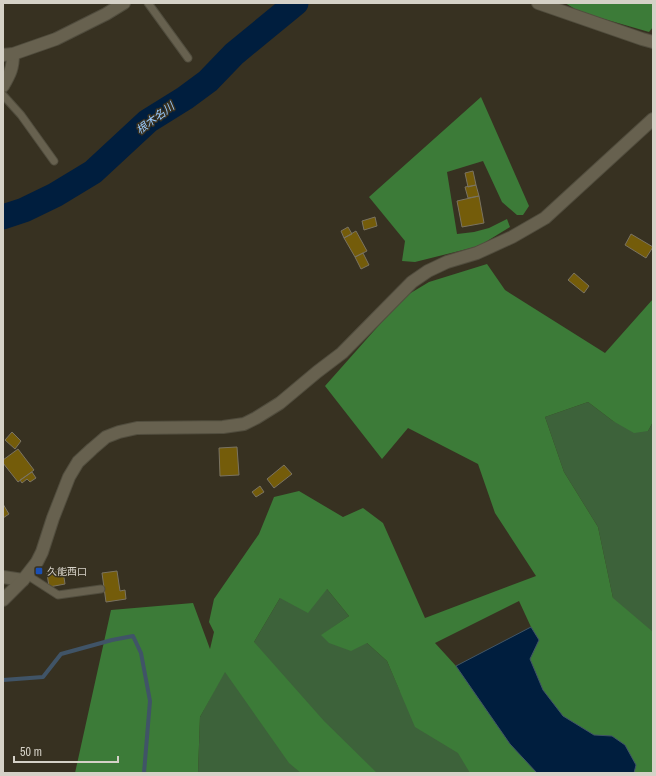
<svg xmlns="http://www.w3.org/2000/svg" width="656" height="776" font-family="'Archivo Narrow','Noto Sans JP',sans-serif">
  <rect width="100%" height="100%" fill="#373121"/>
  <path fill="#3d623a" d="M588 402 613 421 648 431 653 422V773H198L200 717 224 672 254 642 280 598 327 589 349 616 322 635 367 643 387 661 400 691 456 666 531 627 613 598 598 527 564 472 545 417Z"/>
  <path fill="#3c7b38" d="M565 3H653V27L649 32 580 12Z
    M481 97 529 206 523 215H517L502 202 483 161 447 172 457 234 474 232 489 228 507 219 510 227 479 246 415 262 402 261 405 241 369 197Z
    M487 264 505 290 605 353 653 299V422L648 431 634 433 613 421 588 402 545 417 564 472 598 527 613 598 653 632V773H634L636 765 612 736 594 735 563 717 543 690 530 659 539 640 531 627 519 601 435 643 456 666 510 744 537 773H470L458 753 415 727 387 661 367 643 351 651 329 643 321 635 349 616 327 589 308 613 280 598 254 642 324 721 377 773H301L289 763 225 672 200 717 198 773H75L111 610 193 603 210 649 214 632 209 622 214 599 259 534 274 497 299 491 343 517 363 508 383 523 425 618 536 576 495 513 478 464 408 428 382 459 325 386 404 297 429 282Z"/>
  <path fill="#001e3e" stroke="#405467" d="M531 627 539 640 530 659 543 690 563 716 594 735 612 736 625 745 636 765 634 773H537L510 744 456 666Z"/>
  <g fill="none" stroke-linecap="round" stroke-linejoin="round">
    <path stroke="#405467" stroke-width="4" d="M3 680 43 677 61 654 112 640 133 636 141 653 150 701 144 773"/>
    <path stroke="#001e3e" stroke-width="25" d="M3 217 24 210 55 195 93 172 148 121 185 98 208 81 234 54 296 3"/>
  </g>
  <path fill="#745c0a" stroke="#7a7361" d="M473 171 476 185 468 187 465 173Z
    M476 185 479 196 468 198 465 187Z
    M479 196 484 223 462 227 457 201Z
    M375 217 377 226 364 230 362 221Z
    M348 227 352 234 344 238 341 231Z
    M356 231 367 251 355 257 344 238Z
    M631 234 653 247 646 258 625 245Z
    M363 253 369 265 361 269 355 257Z
    M574 273 589 286 584 293 568 280Z
    M12 432 21 441 15 449 5 440Z
    M237 447 239 475 220 476 219 448Z
    M18 449 34 470 18 482 3 463V460Z
    M284 465 292 474 274 488 267 479Z
    M32 472 36 478 30 482 27 479 22 483 20 480Z
    M260 486 264 492 256 497 252 492Z
    M3 504 9 514 3 518Z
    M63 571 65 584 49 587 47 573Z
    M117 571 120 591 125 590 126 599 106 602 102 573Z"/>
  <g fill="none" stroke-linecap="round" stroke-linejoin="round">
    <g stroke="#514d3e" stroke-width="9">
      <path id="lane" d="M148 3 188 58
        M3 95 21 115 54 161
        M27 575 58 595 101 589"/>
    </g>
    <g stroke="#514d3e" stroke-width="14">
      <path id="street" d="M3 86C10 74 13 68 13 54
        M3 577 23 580"/>
    </g>
    <g stroke="#514d3e" stroke-width="14">
      <path id="secondary" d="M538 3 642 39 653 42
        M3 55 13 54 56 39 106 14 124 3
        M3 600 23 580 37 562 42 552 53 518 69 477 78 462 92 449 106 437 119 432 137 428 223 427 244 424 256 418 280 403 317 372 342 353 412 282 428 271 447 262 477 253 512 237 545 218 653 119"/>
    </g>
    <use href="#lane" stroke="#67614f" stroke-width="7"/>
    <use href="#street" stroke="#67614f" stroke-width="12"/>
    <use href="#secondary" stroke="#67614f" stroke-width="12"/>
  </g>
  <rect fill="#1a4fb4" stroke="#373121" stroke-width="1.5" x="35" y="567" width="8" height="8" rx="2"/>
  <g text-anchor="middle" stroke-width="3" stroke-linejoin="round" paint-order="stroke">
    <g font-size="10" fill="#d5d1c7" stroke="#373121" text-anchor="start">
      <text x="47" y="575">久能西口</text>
    </g>
    <g font-size="11" font-style="italic" fill="#97c7fb" stroke="#373121">
      <text transform="translate(155 118) rotate(-37)" y="4">根木名川</text>
    </g>
  </g>
  <rect width="656" height="776" fill="none" stroke="#d5d1c7" stroke-width="8"/>
  <path d="M14 756v6h104v-6" fill="none" stroke="#d5d1c7" stroke-width="2"/>
  <text x="20" y="756" font-size="12" fill="#d5d1c7" stroke="#373121" stroke-width="3" paint-order="stroke">50 m</text>
</svg>
